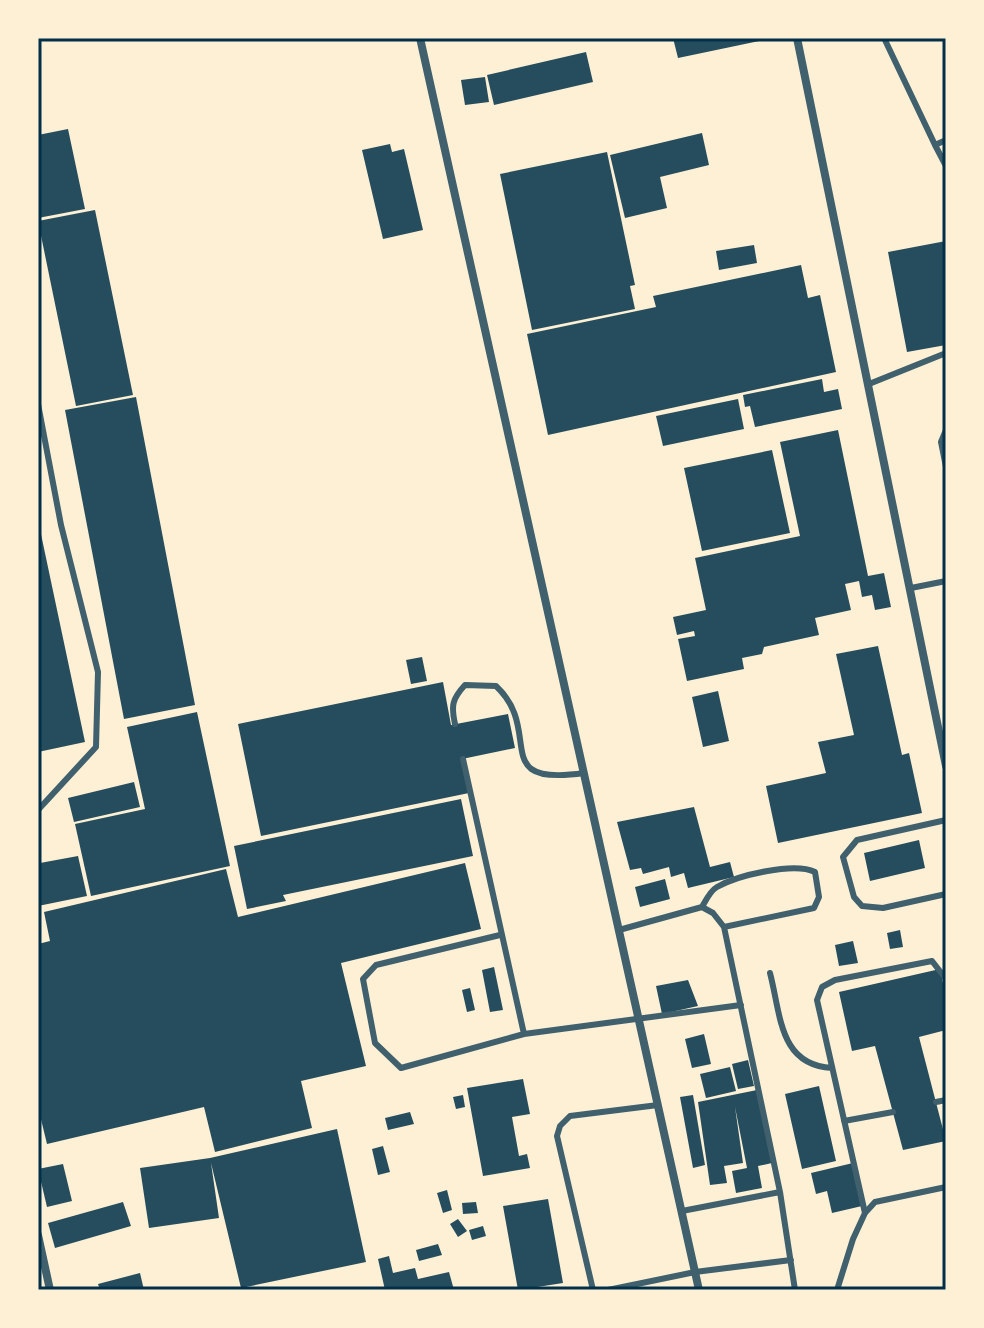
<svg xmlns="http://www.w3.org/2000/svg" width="984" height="1328" font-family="Raleway,sans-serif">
  <rect width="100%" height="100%" fill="#fdf0d5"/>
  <path fill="#264d5e" d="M673 38H769V39L678 58Z
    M586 52 593 82 494 105 487 75Z
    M485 77 489 102 465 105 461 80Z
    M68 129 85 209 38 218V135Z
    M702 133 709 165 660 177 667 208 625 218 610 155Z
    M390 144 392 152 404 149 423 230 383 239 362 150Z
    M607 152 635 285 630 286 635 309 532 330 500 174Z
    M95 210 133 395 76 406 38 221Z
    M946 241V345L907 352 888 252Z
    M754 245 757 263 719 270 716 251Z
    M801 265 808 298 820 295 836 372 548 435 527 334 656 307 653 296Z
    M822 379 824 392 838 389 842 409 755 427 750 406 745 407 743 395Z
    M136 397 195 705 124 719 65 410Z
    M738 399 744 429 663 446 656 416Z
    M838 430 868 576 884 573 891 607 875 610 872 595 862 597 859 581 845 584 851 610 815 618 819 635 764 647 762 654 742 658 744 669 687 681 678 639 695 636 694 631 677 635 673 617 706 610 695 558 800 536 780 442Z
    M772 450 790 533 702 551 684 468Z
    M38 520 85 742 38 752Z
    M878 646 902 755 909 753 922 813 778 843 766 786 826 773 818 742 854 735 836 654Z
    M422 657 427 681 411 684 406 660Z
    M443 682 451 725 508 714 515 748 462 759 469 793 261 836 238 724Z
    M718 691 729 741 703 747 692 697Z
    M197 712 230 866 91 896 75 824 145 809 127 727Z
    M134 782 140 807 74 822 68 798Z
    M461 799 473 856 283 895 286 901 247 909 234 846Z
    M694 807 710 867 730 862 734 877 688 888 684 873 671 877 669 867 643 874 641 868 630 870 617 822Z
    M919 840 925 868 870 881 864 853Z
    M78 856 87 896 38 906 40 863Z
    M465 863 481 929 341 963 366 1066 301 1081 312 1128 215 1152 204 1107 47 1144 38 1107V944L50 941 44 912 226 869 238 917Z
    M665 879 670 899 640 907 635 887Z
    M900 930 903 947 890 949 887 933Z
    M853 941 858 963 839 966 835 945Z
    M494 967 503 1010 490 1012 482 970Z
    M940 969 946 997V1030L919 1037 946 1141 903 1150 875 1046 852 1051 839 992Z
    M688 980 698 1006 662 1014 656 986Z
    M470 988 475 1010 467 1012 462 990Z
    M704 1034 711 1064 692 1068 685 1039Z
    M748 1060 754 1086 738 1089 732 1064Z
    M730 1067 736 1091 706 1098 700 1074Z
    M523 1079 530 1114 512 1117 519 1156 527 1154 530 1168 483 1176 467 1088Z
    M819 1086 836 1161 802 1169 785 1094Z
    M757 1090 772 1163 758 1166 762 1188 736 1193 732 1171 747 1168 735 1107 743 1163 724 1166 727 1183 710 1185 698 1102Z
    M463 1095 465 1107 456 1109 453 1097Z
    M693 1095 705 1165 693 1168 680 1097Z
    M410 1112 414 1124 388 1130 385 1118Z
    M337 1129 366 1262 241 1288 211 1163 219 1218 149 1228 140 1168 210 1158Z
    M383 1146 390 1172 378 1175 372 1149Z
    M853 1163 862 1206 832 1213 827 1191 816 1194 811 1173Z
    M63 1164 72 1201 47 1207 38 1169Z
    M447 1190 452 1210 443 1213 437 1193Z
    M548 1199 563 1283 518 1290 503 1206Z
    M123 1202 131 1226 55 1248 48 1223Z
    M476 1202 478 1213 463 1214 462 1203Z
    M458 1219 467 1231 458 1237 450 1224Z
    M483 1226 486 1236 472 1240 469 1230Z
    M438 1244 442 1255 419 1261 416 1250Z
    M389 1256 393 1273 415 1268 418 1279 449 1272 454 1290H385L378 1259Z
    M140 1273 144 1290H100L98 1284Z"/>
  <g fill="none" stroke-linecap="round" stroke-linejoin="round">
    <path stroke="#3f606c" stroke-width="6" d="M884 38 935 145
      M946 140 935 145 946 166
      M869 384 946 353
      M38 404 61 525 98 672 96 747 38 810
      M946 430 941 442 946 467
      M911 588 946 581
      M455 724C451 706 452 699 465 685L496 686C545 732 487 787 584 773
      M463 759 524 1034
      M946 820 857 840 843 857 854 897 862 906 883 908 946 894
      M702 907C706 900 710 891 717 887 738 875 794 862 815 872L819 897 814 908 724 927
      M619 930 702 907 713 913 724 927 780 1192 795 1290
      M500 935 376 965 363 979 375 1043 401 1068 524 1034 741 1005
      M770 973C781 1015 779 1065 832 1068
      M936 1102 946 1100
      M844 1121 893 1112
      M682 1211 780 1192
      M865 1213 817 1000 822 987 835 980 932 961 946 979
      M593 1290 557 1136 560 1126 570 1116 658 1105
      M608 1290 695 1272 791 1260
      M837 1290 853 1239 865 1213 875 1202 946 1187"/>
    <path stroke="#3f606c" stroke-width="8" d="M420 38 699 1290
      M797 38 946 766
      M38 1235 50 1290"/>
  </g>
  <rect width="984" height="1328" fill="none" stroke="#fdf0d5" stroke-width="80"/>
  <rect x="40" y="40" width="904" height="1248" fill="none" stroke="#003049" stroke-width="3"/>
</svg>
